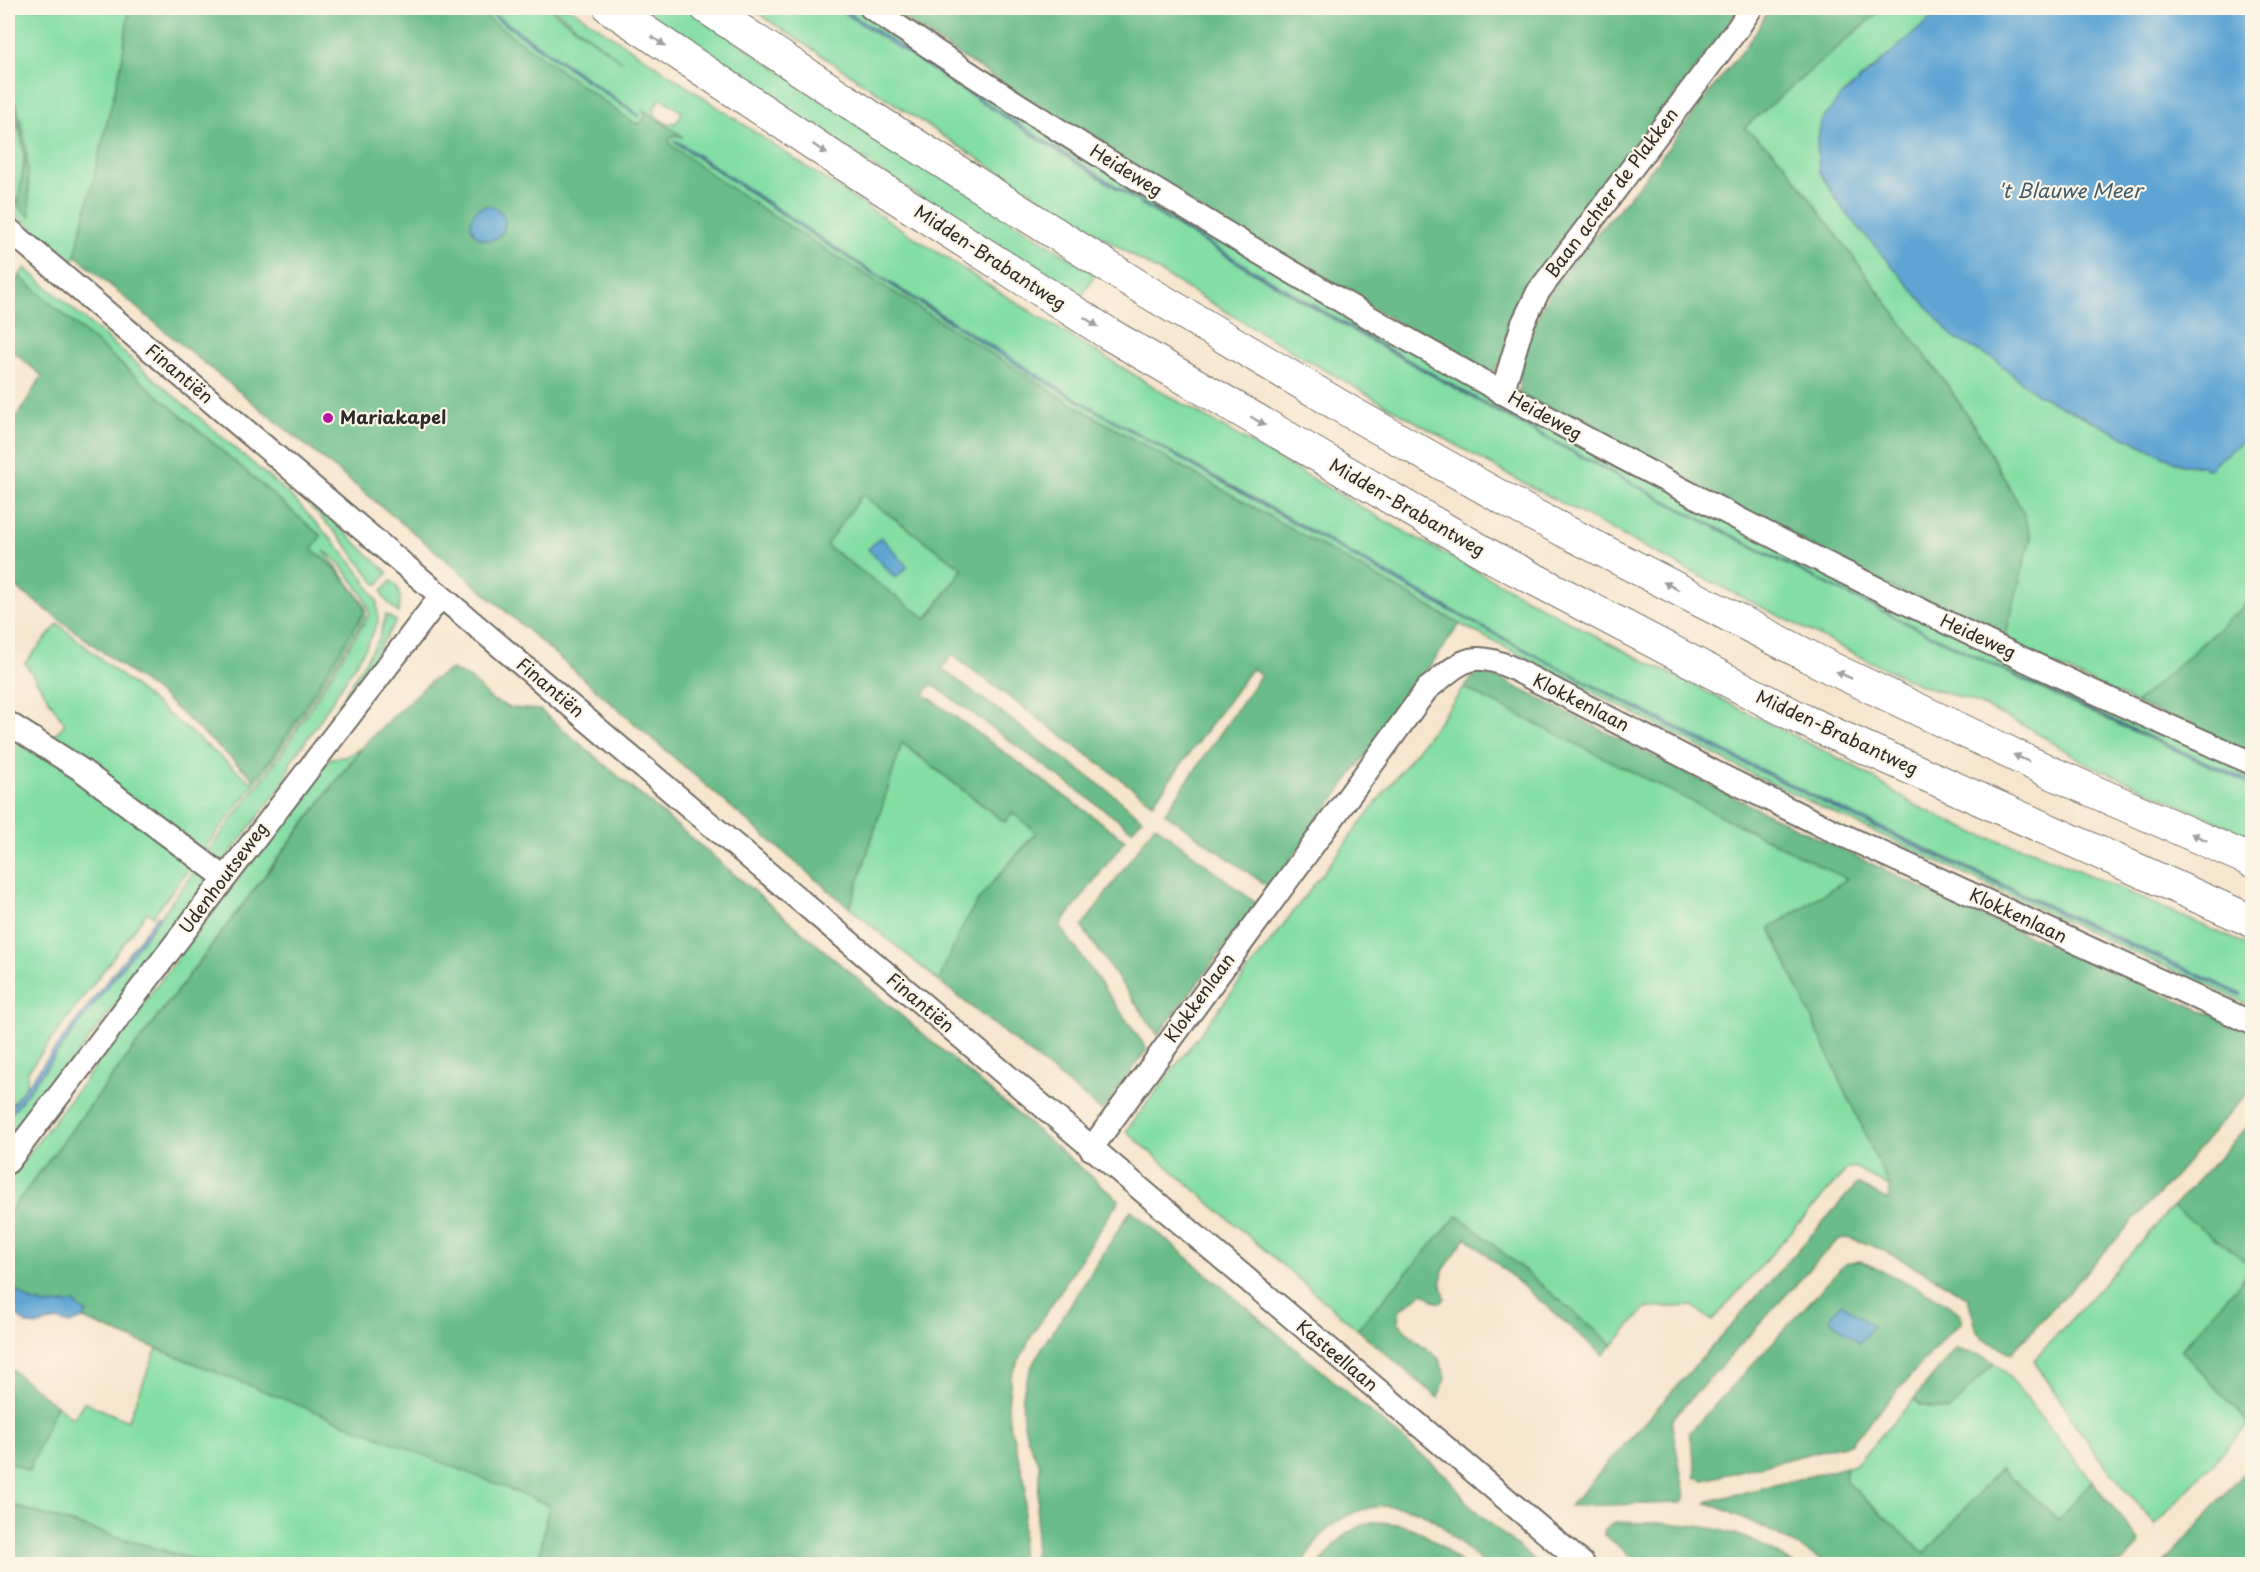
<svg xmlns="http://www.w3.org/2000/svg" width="2260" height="1572" font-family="'Playpen Sans',sans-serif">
  <rect width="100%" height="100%" fill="#fcf5e5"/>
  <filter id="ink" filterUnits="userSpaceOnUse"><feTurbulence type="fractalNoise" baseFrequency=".0167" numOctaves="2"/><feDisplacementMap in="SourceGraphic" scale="12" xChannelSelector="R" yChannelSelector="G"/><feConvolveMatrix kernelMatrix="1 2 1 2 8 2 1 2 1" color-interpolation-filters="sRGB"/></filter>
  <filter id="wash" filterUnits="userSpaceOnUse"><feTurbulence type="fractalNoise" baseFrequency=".008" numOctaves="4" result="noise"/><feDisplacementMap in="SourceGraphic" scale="24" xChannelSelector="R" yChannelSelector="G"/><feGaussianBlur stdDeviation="1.35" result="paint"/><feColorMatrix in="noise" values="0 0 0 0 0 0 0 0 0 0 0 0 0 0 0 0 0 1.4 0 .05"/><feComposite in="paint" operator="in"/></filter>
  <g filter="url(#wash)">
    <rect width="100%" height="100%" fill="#f7e5cd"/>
    <path fill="#83dea4" stroke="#578468" stroke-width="1.5" fill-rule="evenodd" d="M8 8H129L122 61 76 256 72 261 8 208V197L30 216 27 158 17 106 8 91Z
      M473 8H481L639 117V115L485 8H548L623 62 552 8H570L838 188 999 292 1167 395 1387 522 1599 638 1854 766 1913 804 1979 835 2034 851 2252 947V1006L2019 900 1756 776 1460 624 1075 406 815 243 720 181 671 145 669 141 671 137 680 135 645 111 646 114 642 123H634ZM661 98 682 112 677 122 668 124 656 117 654 108ZM675 141 852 259 1080 401 1479 625 1589 683 1820 799 2242 995 2058 913 1840 811 1657 720 1428 599 1033 375 822 241 674 142Z
      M632 8H687L822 99 1095 274 1079 301Z
      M750 8H837L1035 137 1236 262 1379 346 1505 416 1767 555 1865 603 2068 702 2252 785V837L2084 762 2031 729 1972 701 1920 685 1859 656 1682 567 1509 475 1290 350 1128 253 960 147Z
      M842 8H858L1054 135 1204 228 2252 771V782C1914 634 1583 466 1265 277 1121 192 981 101 842 8Z
      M1883 8H1943L1838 99 1954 338 1994 359 2037 394 2182 465 2214 463 2252 435V599L2136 703 2004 642 2031 537 2022 510 1980 435 1950 389 1784 163 1768 147 1743 128Z
      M8 110C31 139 24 168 18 202L8 194Z
      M25 268 292 497 344 553 361 575 377 601 378 622 368 644 317 725 291 761 286 780 226 859 219 861 203 850 153 916 147 912 28 1071 26 1086 8 1110V755L24 738 42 747 65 724 25 663 58 624 251 782 274 755 364 609 334 567 312 549 321 536 19 276ZM324 551C338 559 371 599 369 615L278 759 208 851 205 849 206 846 276 757 365 617 366 609 363 602Z
      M291 486 335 523 388 573 378 584H376L344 542Z
      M862 495 963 569 926 619 825 545Z
      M391 581C402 588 401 601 398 613L383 597 382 591Z
      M386 615 396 621 343 706 327 723 379 639Z
      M1464 688 1848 879 1770 928 1890 1188 1855 1167 1848 1168 1712 1321 1693 1306 1646 1308 1613 1345 1458 1215 1357 1329 1126 1131Z
      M902 743 1004 822 1012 812 1036 832C1018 854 998 874 981 897 963 923 951 952 939 981L850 908Z
      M361 748 8 1214V1181L330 758 345 757Z
      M196 861 207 870 209 882 8 1146V1118L194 872V869L191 868Z
      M2173 1207 2252 1266V1269L2181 1350 2249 1424 2155 1525 2092 1449 2034 1360Z
      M157 1348 549 1505 538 1564H209L8 1504V1462L29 1470 56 1405 73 1419 84 1402 128 1421Z
      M1994 1363 2001 1368 2015 1384 2092 1481 2058 1520 2001 1468 1925 1554 1849 1484 1845 1477 1847 1467 1855 1465 1914 1399 1921 1405 1948 1411Z"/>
    <path fill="#6abd8a" stroke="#4a745a" stroke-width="1.5" fill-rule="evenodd" d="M129 8H473L634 123 639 124 644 120 646 114 642 109 683 137 676 135 671 137 669 141 671 145 720 181 815 243 1075 406 1460 624 1270 888 1165 813 1261 675 1252 668 1153 803 952 655 942 669 1115 796 1142 819 1132 830 932 684 924 694 1125 840 1060 926 1147 1049 1102 1111 939 981C951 952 962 922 981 897 998 874 1020 855 1036 832L1012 813 1005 822 902 743 850 908C713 794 581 675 445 559 323 456 195 360 75 255L122 61ZM862 495 963 569 927 619 826 545Z
      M885 8H1740L1673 99 1554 250 1522 306 1501 363 1493 371 1486 373 1211 216Z
      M1769 8H1883L1744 128 1768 147 1784 163 1950 389 1980 435 2022 510 2031 537 2004 642 1920 602 1522 394C1510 372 1538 313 1550 292 1568 262 1594 237 1617 211 1650 174 1679 133 1709 93 1730 65 1755 39 1769 8Z
      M8 91C30 127 28 175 30 217L8 197V194L18 202 25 160 19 124 8 110Z
      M19 276 321 536 312 549C325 560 368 596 363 614L274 755 254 779 162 696 8 581V431L42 376 8 347V293Z
      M2252 599V755L2136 703Z
      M451 669 471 679 492 700 511 708 540 710 1119 1200 1032 1335 1011 1376 1008 1404 1009 1421 1026 1486 1020 1564H538L549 1505 83 1319 86 1313 65 1303 46 1305 29 1300 8 1284V1214L368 740 431 681Z
      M1480 673 1502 680 1768 814 1970 911 2252 1032V1093L2249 1091 2173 1178 2011 1353 1982 1338 1977 1331 1968 1298C1948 1285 1861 1232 1840 1239 1837 1240 1835 1243 1832 1245L1671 1420 1685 1497 1681 1503 1570 1506 1857 1184 1888 1200 1890 1188 1770 928 1847 879 1464 688 1473 677Z
      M1155 825 1257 904 1158 1035 1082 927Z
      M2252 1122V1266L2173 1207Z
      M1131 1210 1450 1479 1467 1502 1480 1515 1539 1564C1528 1565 1493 1568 1485 1563 1462 1549 1445 1523 1419 1512 1380 1497 1338 1511 1314 1545 1310 1551 1305 1557 1303 1564H1034L1040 1465C1028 1444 1020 1419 1023 1395 1027 1362 1059 1323 1077 1295 1095 1267 1113 1238 1131 1210Z
      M1458 1215 1613 1345 1603 1355 1466 1237 1443 1271 1441 1281 1445 1298 1442 1302H1436L1423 1292 1400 1310 1398 1322 1411 1336 1439 1359 1446 1378 1438 1398 1357 1329Z
      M1860 1261C1895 1277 1930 1291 1961 1314V1323L1945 1337 1851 1443 1704 1480 1695 1477 1696 1468 1689 1433 1845 1264Z
      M2252 1269V1420L2249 1424 2181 1350Z
      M1955 1349 1984 1356 1994 1363 1948 1411 1921 1405 1914 1399Z
      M8 1367 56 1405 29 1471 8 1462Z
      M2252 1463V1564H2164Z
      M1847 1467 1845 1477 1849 1484 1925 1554 2001 1468 2058 1520 2092 1481 2139 1541V1544L2121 1564H1827C1788 1539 1749 1519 1706 1502Z
      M8 1504 34 1512 209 1564H8Z
      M1372 1522C1416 1522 1430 1537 1462 1564H1320C1334 1544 1347 1530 1372 1522Z
      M1614 1522C1659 1524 1705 1521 1748 1539 1763 1545 1779 1555 1793 1564H1640L1604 1534 1606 1528Z"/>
    <path fill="#5ea5d4" stroke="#446880" stroke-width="1.5" d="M481 8H485L639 115V117Z
      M837 8H842C981 100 1121 192 1265 277 1583 465 1913 636 2252 782V785C1926 639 1606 479 1297 298 1140 207 988 107 837 8Z
      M1943 8H2252V435L2214 463 2212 468 2206 469 2204 466 2182 465 2037 394 1994 359 1954 338 1842 208 1819 171 1817 144 1821 122 1838 99Z
      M674 141H677L852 259 1080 401 1479 625 1589 683 1820 799 2022 894 2242 994 2241 996 2058 913 1840 811 1657 720 1428 599 1033 375 822 241Z
      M471 223a17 17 0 1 1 34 0a17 17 0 1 1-34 0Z
      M881 537 908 567 895 578 868 549Z
      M158 915 161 916 8 1118V1110Z
      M8 1284 29 1300 46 1305 74 1303 87 1313 83 1319 70 1324 57 1320 35 1326 26 1324 8 1306Z
      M1842 1303 1873 1327 1859 1343 1829 1319Z"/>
  </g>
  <g filter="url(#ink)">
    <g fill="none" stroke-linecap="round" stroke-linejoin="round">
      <g stroke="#726c64" stroke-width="26">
        <path id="minor" d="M871 8C1004 98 1142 183 1280 265 1594 451 1918 617 2252 763
          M8 229 1583 1564
          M1502 393 1523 323 1538 292 1738 28 1751 8
          M8 723 80 769 225 878
          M1091 1149 1427 689C1461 663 1469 648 1512 668L1716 773 1823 826 2252 1023
          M8 1162 441 596"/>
      </g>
      <g stroke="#726c64" stroke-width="34">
        <path id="highway" d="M610 8 839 161 1109 334 1494 558 1803 720 2252 921
          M707 8 876 120 1148 292 1352 413 1522 509 1833 669 2052 773 2252 861"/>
      </g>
      <use href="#minor" stroke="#fff" stroke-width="22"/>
      <use href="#highway" stroke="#fff" stroke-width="32"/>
    </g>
    <defs><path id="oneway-solid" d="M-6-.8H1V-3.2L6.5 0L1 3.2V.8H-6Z" transform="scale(1.5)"/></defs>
    <g fill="#a0a0a0">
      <use href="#oneway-solid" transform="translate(658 41) rotate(34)"/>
      <use href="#oneway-solid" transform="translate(820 149) rotate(34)"/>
      <use href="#oneway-solid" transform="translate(1091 322) rotate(33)"/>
      <use href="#oneway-solid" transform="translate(1258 421) rotate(30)"/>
      <use href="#oneway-solid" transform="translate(1671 586) rotate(-153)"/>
      <use href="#oneway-solid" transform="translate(1844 675) rotate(-155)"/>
      <use href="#oneway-solid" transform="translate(2021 758) rotate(-155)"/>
      <use href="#oneway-solid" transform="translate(2199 837) rotate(-156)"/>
    </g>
  </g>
  <circle fill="#b5179e" stroke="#fcf5e5" stroke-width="2" cx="328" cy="418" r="6"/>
  <g text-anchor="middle" stroke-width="4.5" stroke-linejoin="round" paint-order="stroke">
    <g font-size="18" fill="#2b2b2b" stroke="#fcf5e5">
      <text transform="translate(1126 171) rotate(32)" y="6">Heideweg</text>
      <text transform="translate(1612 193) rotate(-53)" y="6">Baan achter de Plakken</text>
      <text transform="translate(990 258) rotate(33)" y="6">Midden-Brabantweg</text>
      <text transform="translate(179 374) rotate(40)" y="6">Finantiën</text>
      <text transform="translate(1545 416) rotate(29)" y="6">Heideweg</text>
      <text transform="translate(1407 508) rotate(30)" y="6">Midden-Brabantweg</text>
      <text transform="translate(1978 637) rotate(25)" y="6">Heideweg</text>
      <text transform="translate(550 688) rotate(40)" y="6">Finantiën</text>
      <text transform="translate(1581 703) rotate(27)" y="6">Klokkenlaan</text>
      <text transform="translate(1837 733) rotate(25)" y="6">Midden-Brabantweg</text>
      <text transform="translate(224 878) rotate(-53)" y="6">Udenhoutseweg</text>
      <text transform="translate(2018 916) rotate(25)" y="6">Klokkenlaan</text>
      <text transform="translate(1200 998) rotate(-54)" y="6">Klokkenlaan</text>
      <text transform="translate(920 1003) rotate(40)" y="6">Finantiën</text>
      <text transform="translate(1337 1356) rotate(40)" y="6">Kasteellaan</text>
    </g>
    <g font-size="18" font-weight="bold" fill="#2b2b2b" stroke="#fcf5e5" text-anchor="start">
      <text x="340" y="424">Mariakapel</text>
    </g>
    <g font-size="20" font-style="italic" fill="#3f5c6f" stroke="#fcf5e5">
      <text x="2070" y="198">'t Blauwe Meer</text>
    </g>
  </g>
  <rect width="2260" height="1572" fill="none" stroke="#fcf5e5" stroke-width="30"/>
</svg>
